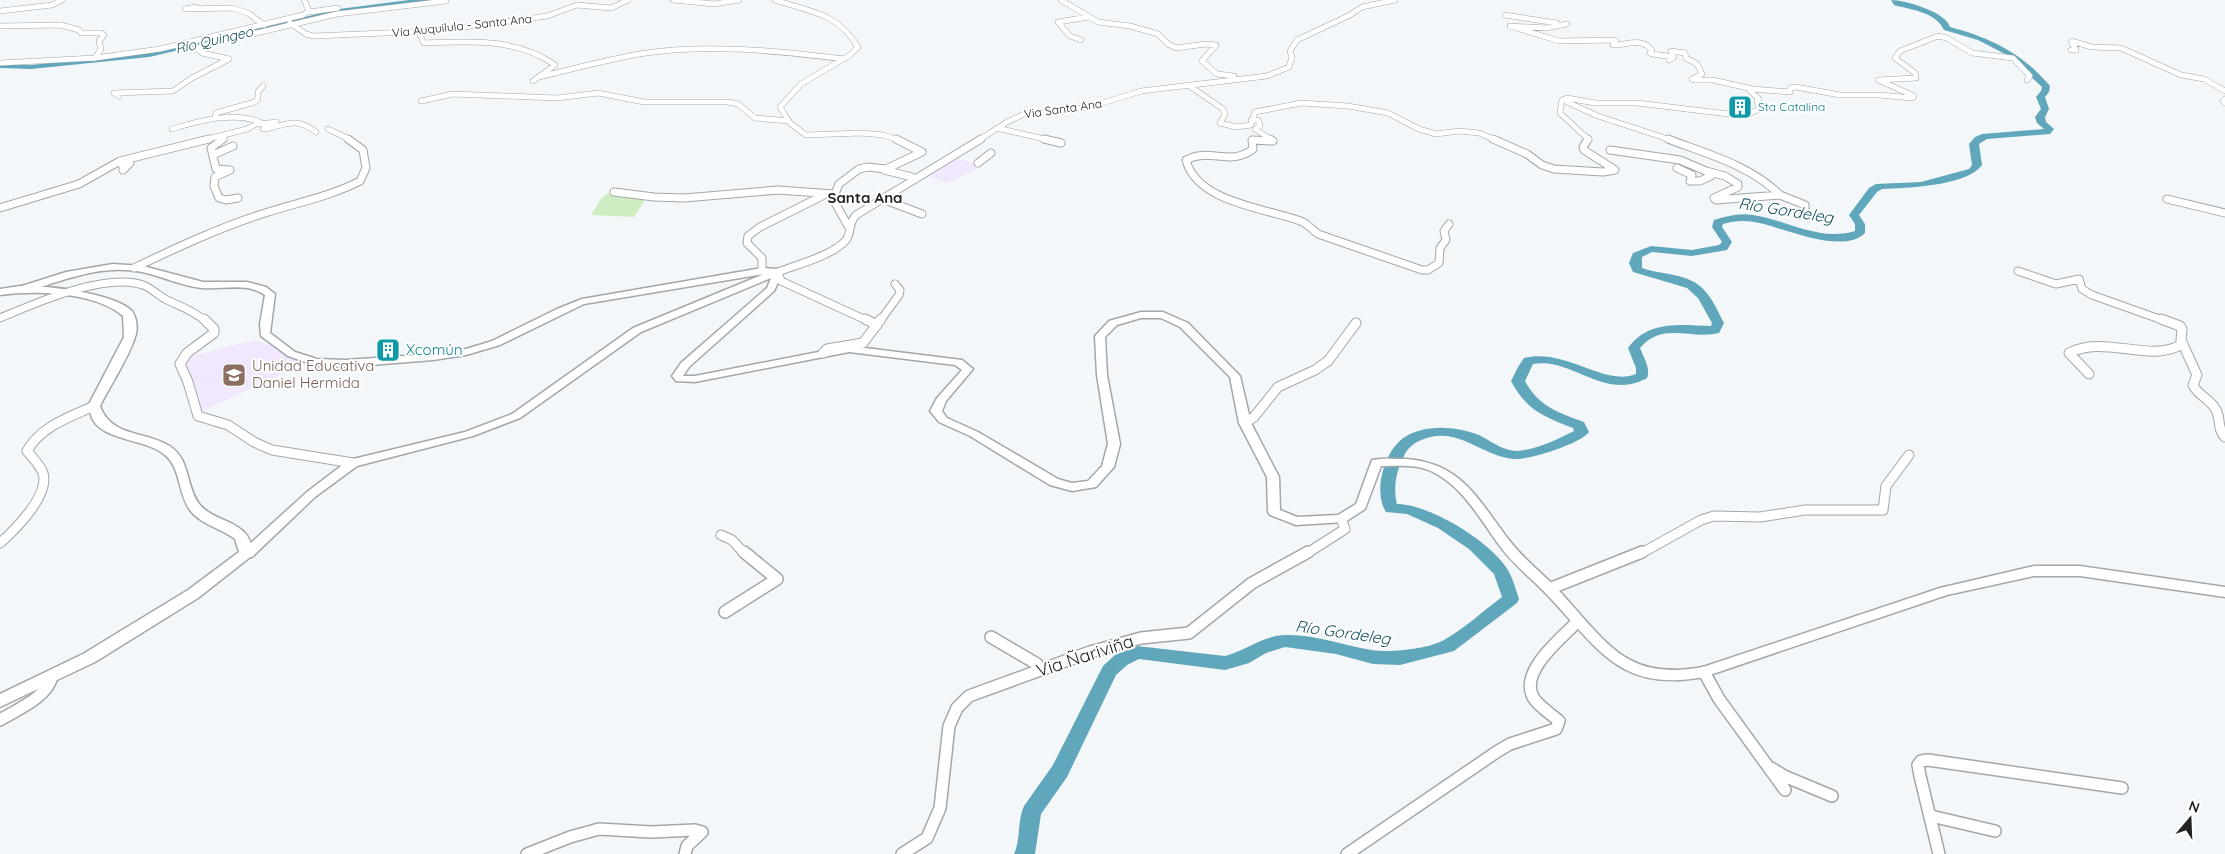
<svg xmlns="http://www.w3.org/2000/svg" width="2225" height="854" font-family="Quicksand,sans-serif">
  <rect width="100%" height="100%" fill="#f4f7f9"/>
  <path fill="#f1e8fd" d="M951 157 983 165 947 183 922 174Z
    M254 340 277 348 275 350 285 353 297 361 293 367 274 378 201 411 192 381 184 362 189 357Z"/>
  <path fill="#ceedc3" d="M608 193 647 197 634 217 591 215 601 199Z"/>
  <g fill="none" stroke-linecap="round" stroke-linejoin="round">
    <path fill="#61a7bc" fill-rule="evenodd" d="M409 0H430L426 2 339 13 149 57 31 69 0 68V64L31 65 149 53 339 9Z
      M1891 0C1905 0 1946 12 1950 27 1991 38 2022 53 2050 86L2049 92 2045 97 2049 109 2045 117 2046 122 2054 129 2050 134 1987 139 1979 144 1982 165C1967 186 1907 188 1882 189L1877 192 1859 215 1865 224V233C1842 256 1781 226 1754 222 1743 220 1733 221 1723 224L1722 227 1732 242 1727 250 1692 256 1652 252 1642 257V268C1661 275 1690 273 1704 290 1713 299 1718 312 1724 323L1719 333C1691 340 1662 321 1640 348 1643 356 1649 365 1648 374 1648 379 1645 379 1641 381 1611 394 1584 372 1556 365 1548 363 1541 363 1533 364L1525 381C1538 406 1559 413 1584 422L1589 432C1580 444 1529 460 1515 459 1481 457 1460 426 1424 439 1415 442 1407 448 1404 456 1396 471 1393 488 1397 504 1430 504 1491 542 1508 570 1513 579 1516 590 1519 599L1517 603 1454 651 1400 665 1373 664 1336 654 1285 647 1266 653 1249 663 1225 670 1139 659 1127 665 1116 675 1067 777 1041 814 1035 854H1014C1021 839 1017 821 1024 806L1053 765 1103 666 1115 655 1137 646 1225 656C1245 651 1264 635 1286 635 1315 634 1344 646 1372 650 1390 653 1428 649 1444 640 1464 629 1483 611 1502 597L1494 574 1469 549 1438 528 1407 514 1386 512C1373 492 1384 453 1402 439 1414 430 1431 427 1445 428 1456 428 1468 431 1479 435 1491 441 1503 451 1517 451 1536 450 1558 439 1574 431L1573 428C1543 416 1527 411 1511 381L1518 367 1524 358C1567 348 1604 387 1636 374V368L1628 348C1648 320 1680 325 1711 326L1712 323 1698 298 1687 288 1633 272 1629 263 1633 253 1651 246 1692 250 1719 245 1722 242 1712 227 1714 220C1727 216 1739 213 1753 215 1787 220 1819 242 1855 231V224L1849 215 1869 188 1876 184 1921 182 1969 169 1972 165 1969 144 1975 137 1982 134 2044 129 2037 123 2035 117 2041 109 2036 97 2041 91 2042 87 2007 55 1978 40 1944 30C1936 12 1912 10 1894 5Z"/>
    <g stroke="#a4a7a9" stroke-width="6">
      <path id="minor-far3" d="M673 0 714 4 739 0
        M775 0C810 12 837 12 858 47L850 55 801 84 780 107 790 123 806 135 861 133 883 135 899 140
        M1061 0 1098 22 1130 26 1158 34 1168 44 1176 48 1206 44 1216 45 1202 61 1217 74 1234 76
        M196 7 185 9 232 8 248 13 264 25
        M0 11 52 5 62 0
        M309 12 338 8
        M1505 15 1557 23
        M290 23 306 34 313 36 434 31 547 16 577 5 611 8 628 0
        M1567 24 1546 28 1510 26 1559 41 1614 40 1616 41 1613 45C1628 45 1640 37 1652 50L1650 53 1652 54 1674 57
        M0 26 61 25 79 30 81 33H101L104 35 99 41 101 49 95 58
        M419 33 424 43C469 41 517 38 555 65L533 81
        M1081 40 1070 36 1058 22 1088 17
        M2071 50H2076L2071 41 2092 47 2121 48 2181 75 2204 79 2225 91
        M1669 60 1674 57 1671 51 1685 53 1686 58 1697 64 1702 74 1692 79 1694 80H1713L1752 89 1790 92V88L1796 87 1840 95H1879L1912 98 1914 97 1912 95 1878 80 1916 78 1915 73 1895 58 1900 51 1938 36 1947 38 1972 53 2013 58 2030 76 2027 80
        M0 63 95 58 160 49 303 15 309 11 304 0
        M539 77C572 69 606 60 639 54 706 43 778 51 844 59
        M1191 87 1223 109 1225 114 1220 123 1236 127 1251 125 1255 112 1301 103 1348 106 1388 113 1419 129 1436 134 1459 131 1479 133 1496 140
        M119 96 114 93 173 91 192 78 229 59 202 53 198 49 202 46 337 14 446 1
        M2225 99 2223 101 2225 103
        M421 101 453 94 557 98 598 93 644 102H728L738 104 755 118 789 121
        M1567 102 1598 116 1671 140
        M215 117 216 113 255 102 258 99V92L263 86
        M1251 120H1258L1260 126 1255 129 1272 140
        M260 124 276 122 263 129H266C287 124 297 117 316 132
        M997 128 1049 140
        M172 129C198 121 234 111 260 122L247 129 204 140
        M328 129 351 140
        M221 140 224 138
        M979 140 1007 122 1024 114 1090 107 1141 91 1267 76 1289 67 1292 57 1290 51 1297 40 1350 15 1362 7 1395 0
        M1252 140H1258
        M1589 140 1560 113 1562 100 1567 98 1595 103H1637L1745 116 1759 109 1757 101 1759 99 1750 91 1752 89"/>
    </g>
    <g stroke="#a4a7a9" stroke-width="9">
      <path id="minor-far2" d="M223 139 211 148 216 169 230 170 215 177 214 186 219 198 226 200 238 198
        M1044 139 1061 143
        M1270 139 1273 141 1252 140 1253 149C1230 167 1210 147 1186 160 1197 203 1267 208 1303 222 1308 225 1313 230 1318 234L1422 270H1428L1439 263 1440 248 1446 240 1444 231 1449 224
        M1493 139 1527 154 1542 165 1554 169 1603 172 1615 170 1584 150 1583 147 1588 139
        M1668 139C1707 154 1750 165 1780 195
        M1610 150 1680 160 1706 171 1725 176 1738 184V187L1714 198 1716 200 1780 195 1805 205V208
        M213 155 233 146
        M978 163 991 153
        M122 165 130 163 123 170
        M1677 168 1692 175 1690 181H1700L1711 176 1706 171
        M884 170 912 177
        M614 192 654 197 684 198 778 190 834 194
        M880 198 922 214
        M2167 199 2225 213
        M0 208 79 184 120 161 209 139
        M848 226 833 199 839 184 859 169 867 167 886 169 922 152 896 139
        M134 268C176 248 218 228 262 214 295 203 329 197 360 181L366 168 363 150 348 139
        M762 271V258L747 243 748 236 760 227 824 195
        M2018 271 2056 284 2079 279 2082 289 2092 295 2165 321
        M0 318C36 303 105 272 143 285 151 288 158 295 165 299 179 306 193 310 205 321
        M868 321 781 281 778 272C796 265 834 255 846 240 852 232 848 223 856 215L981 139
        M880 321 899 295 900 290 895 284"/>
    </g>
    <g stroke="#a4a7a9" stroke-width="11">
      <path id="minor-far1" d="M204 319 214 329V333L187 353 180 364 188 382 198 416 228 425 254 442 272 450 353 463
        M865 319 877 325
        M2161 319 2180 326 2182 329 2181 340 2197 375 2193 385C2198 396 2211 399 2216 410 2221 419 2217 429 2225 437
        M823 353 827 349 863 343 881 319
        M2089 374 2069 353C2104 334 2151 364 2182 344
        M1245 423 1254 417 1278 387 1315 370 1328 361 1356 323
        M721 535 732 540 745 554
        M0 543C15 530 50 495 43 473 40 465 32 457 27 451 41 426 70 417 94 406
        M1306 554 1345 529 1341 519
        M1640 554 1701 520 1714 516 1760 517 1805 510H1883L1886 486 1909 455"/>
    </g>
    <g stroke="#a4a7a9" stroke-width="14">
      <path id="minor" d="M1549 589 1642 552
        M725 612 777 579 744 552
        M991 637 1037 664 1040 670
        M1704 672 1719 699 1785 790
        M0 720C18 709 46 698 52 677
        M1771 768 1784 776 1832 796
        M1931 816 1995 831
        M527 854 570 837 599 829 651 832 695 830 702 832 687 846 685 854
        M902 854 927 838 940 808 949 726 957 708 969 696 1090 652 1141 638 1189 633 1252 583 1308 552
        M1347 854 1498 751 1510 744 1556 729 1559 721C1551 714 1538 706 1533 697 1519 671 1562 638 1578 621
        M1939 854 1920 776 1918 765 1921 761 1928 760 2122 788"/>
    </g>
    <g stroke="#a4a7a9" stroke-width="3">
      <path id="tertiary" d="M113 264 143 266 203 282H247L266 287 275 294 270 333 295 352 317 359 346 360 433 354 466 349 492 341 557 309 582 299 762 268 778 269 783 272 774 291 689 367 683 376H695L849 346 962 360 973 369 946 401 942 411 947 418 978 432 1058 479 1072 483 1088 481 1102 466 1108 444 1097 375 1095 336 1109 321 1141 312H1163L1188 323 1240 376 1251 423 1279 477 1280 510 1297 517 1338 515 1356 504 1372 460C1383 458 1395 459 1406 459 1462 463 1478 500 1509 540 1524 560 1545 575 1562 594 1608 644 1627 681 1703 667L1940 588 2034 566H2080L2225 587V597L2080 576H2034L1947 595 1704 677C1623 692 1601 653 1552 600 1535 581 1514 566 1499 545 1480 519 1463 487 1433 472 1418 464 1397 466 1381 466L1365 509 1345 522 1296 525 1270 515 1268 512 1267 477 1239 423 1230 377 1180 327 1161 318H1141L1117 325 1105 337 1107 375 1120 444 1114 467 1096 487 1072 491 1050 485 970 436 939 422 930 411 937 398 962 370 955 365 849 352 695 382 676 381 672 376 681 363 767 288 771 278 641 332 520 418 473 436 357 466 315 497 252 557H242L241 554 242 551 307 492 349 460 465 432 512 414 633 328 764 274 584 304 500 345 466 355 433 360 346 367 317 366 288 356 261 336 260 324 265 295C246 282 223 290 202 288 181 286 162 276 142 272 100 263 62 282 22 292L17 289 19 287 66 272Z"/>
    </g>
    <g stroke="#a4a7a9" stroke-width="3">
      <path id="secondary" d="M20 286C45 285 115 293 132 311 137 318 138 330 135 337 129 357 110 386 100 406 111 436 141 431 166 444 192 457 184 485 200 505 212 519 233 520 245 533 250 538 252 547 254 554L198 598 95 662 0 707V694L83 654 188 590 239 552 235 539C221 528 201 525 190 510 178 494 181 468 165 455 147 439 105 441 93 420 91 416 90 411 88 406L124 337 123 316C95 292 35 290 0 295V289Z"/>
    </g>
    <use href="#minor-far3" stroke="#fff" stroke-width="5"/>
    <use href="#minor-far2" stroke="#fff" stroke-width="7"/>
    <use href="#minor-far1" stroke="#fff" stroke-width="9"/>
    <use href="#minor" stroke="#fff" stroke-width="11"/>
    <use href="#tertiary" fill="#fff" fill-rule="evenodd"/>
    <use href="#secondary" fill="#fff" fill-rule="evenodd"/>
  </g>
  <defs>
    <g id="building-square" transform="scale(1.25)"><rect x="-9" y="-9" width="18" height="18" rx="4" fill="#0f9aa8" stroke="#fff"/><path d="M-4-6H4V6H1V3H-1V6H-4ZM-2.5-4.3h1.7v1.8h-1.7ZM.8-4.3h1.7v1.8H.8ZM-2.5-1h1.7V.8h-1.7ZM.8-1h1.7V.8H.8Z" fill="#fff"/></g>
    <g id="school-square" transform="scale(1.25)"><rect x="-9" y="-9" width="18" height="18" rx="4" fill="#8d6e63" stroke="#fff"/><path d="M0-5L7-2L0 1L-7-2ZM-4 1L0 2.5L4 1V4Q0 6-4 4Z" fill="#fff"/></g>
  </defs>
  <g fill-rule="evenodd">
    <use href="#building-square" x="1740" y="107"/>
    <use href="#building-square" x="388" y="350"/>
    <use href="#school-square" x="234" y="375"/>
  </g>
  <g text-anchor="middle" stroke-width="4" stroke-linejoin="round" paint-order="stroke">
    <g font-size="12" fill="#212222" stroke="#fff">
      <text transform="translate(462 26) rotate(-6)" y="4">Vía Auquilula - Santa Ana</text>
      <text transform="translate(1063 109) rotate(-8)" y="4">Via Santa Ana</text>
    </g>
    <g font-size="12" fill="#0d838f" stroke="#fff" text-anchor="start">
      <text x="1758" y="111">Sta Catalina</text>
    </g>
    <g font-size="14" font-style="italic" fill="#135060" stroke="#fff">
      <text transform="translate(214 40) rotate(-13)" y="5">Río Quingeo</text>
    </g>
    <g font-size="15" font-weight="bold" fill="#212222" stroke="#fff">
      <text x="865" y="203">Santa Ana</text>
    </g>
    <g font-size="15" fill="#0d838f" stroke="#fff" text-anchor="start">
      <text x="406" y="355">Xcomún</text>
    </g>
    <g font-size="15" fill="#785e54" stroke="#fff" text-anchor="start">
      <text x="252" y="371">Unidad Educativa<tspan x="252" dy="17">Daniel Hermida</tspan></text>
    </g>
    <g font-size="16" font-style="italic" fill="#135060" stroke="#fff">
      <text transform="translate(1786 210) rotate(9)" y="6">Río Gordeleg</text>
      <text transform="translate(1343 632) rotate(8)" y="6">Río Gordeleg</text>
    </g>
    <g font-size="18" fill="#212222" stroke="#fff">
      <text transform="translate(1085 656) rotate(-18)" y="6">Via Ñariviña</text>
    </g>
  </g>
  <g transform="translate(2190 819) rotate(19)" stroke="#ffffff" stroke-width="4" paint-order="stroke">
  <path d="M0-4L9 19L0 12L-9 19Z" fill="#212222"/>
  <text y="-8" font-size="14" font-weight="bold" text-anchor="middle" fill="#212222">N</text>
  </g>
</svg>
